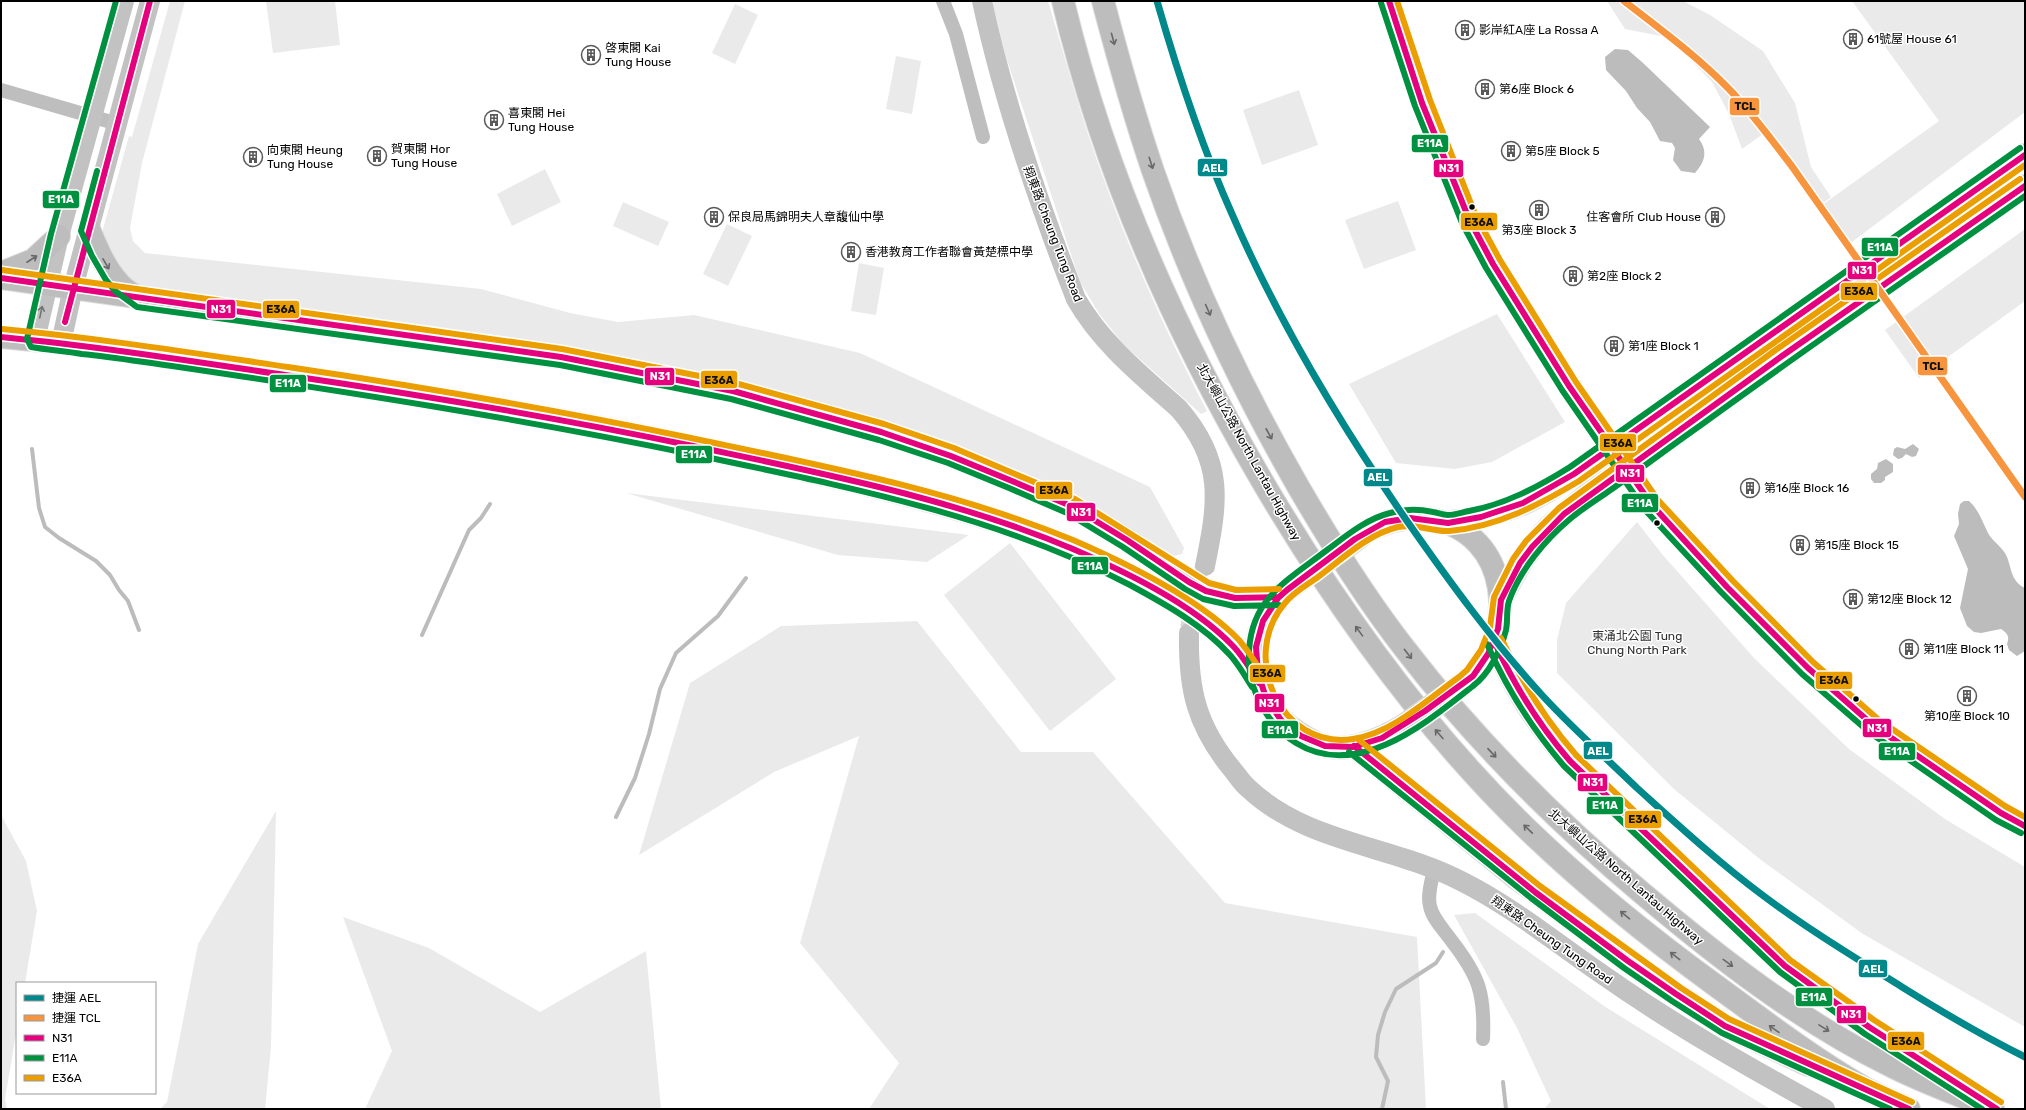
<svg xmlns="http://www.w3.org/2000/svg" width="2026" height="1110" font-family="Rubik,'Noto Sans TC',sans-serif">
  <rect width="100%" height="100%" fill="#fff"/>
  <path fill="#eaeaea" d="M170 1H185L142 163 130 228 133 241 145 253 481 289 570 313 618 322 694 315 860 353 1150 487 1184 548 1182 554 1174 556 1104 514 1015 470 918 435 126 286 102 240 103 229 129 136 132 137Z
    M266 1H335L340 45 273 53Z
    M992 1H1048C1061 44 1073 88 1087 131 1119 228 1160 321 1207 411L1201 414 1124 345 1100 315 1080 282 1005 54Z
    M1607 1H1683L1710 15 1763 51 1795 103 1811 167 1831 197 1816 209 1763 134 1742 149 1729 114 1712 82 1686 55 1661 36 1625 29Z
    M1852 1H2025V112L1844 248 1818 208 1939 121Z
    M735 4 758 15 735 64 712 53Z
    M896 56 921 61 912 114 886 109Z
    M1299 90 1318 145 1262 165 1243 110Z
    M545 169 561 202 512 226 497 194Z
    M1398 201 1416 250 1364 269 1345 220Z
    M623 202 669 222 658 246 613 226Z
    M727 224 752 236 728 286 703 274Z
    M2025 229V301L1919 378 1885 330Z
    M859 263 884 268 876 315 851 311Z
    M1497 314 1565 422 1492 462 1455 469 1396 463 1349 384Z
    M626 493 969 535 927 562 838 555Z
    M1637 522 1662 554 1754 658 1849 749 1945 819 2025 867V1027L1863 934 1761 860 1674 789 1557 673V640L1566 603Z
    M1010 543 1116 679 1050 731 944 595Z
    M917 621 1021 752H1093L1225 903 1417 937 1426 1109H869L899 1063 800 943 859 736 774 772 639 855 690 683 781 626Z
    M276 811 271 1047 265 1109H160L167 1102 198 944Z
    M1 815 26 861 37 911 25 983H17V1028L5 1099 7 1109H1Z
    M1475 913 1604 1006 1770 1109H1544L1551 1101 1517 1028 1454 915Z
    M343 917 429 948 540 1012 646 951 661 1109H365L392 1051Z"/>
  <path fill="#bcbcbc" d="M1615 49 1628 50 1642 62 1710 127 1699 139C1708 151 1705 162 1695 173L1681 171 1673 160 1675 148 1672 143 1660 141 1650 122 1637 108 1626 91 1606 70 1605 57Z
    M1913 444 1919 449 1916 456 1912 457 1906 454 1902 458 1898 459 1893 455 1894 449 1897 447 1905 449Z
    M1886 459 1893 464V472L1885 477V480L1881 483H1874L1871 479V474L1877 469 1878 463Z
    M1964 501H1969C1979 510 1982 521 1988 533 1993 542 2003 547 2007 557 2012 570 2011 581 2025 588V651L2017 656 2009 650 2007 644C2010 636 2007 633 2001 629L1981 633 1974 632 1967 626 1960 608 1968 569 1954 536 1959 524 1958 514 1960 504Z"/>
  <g fill="none" stroke-linecap="round" stroke-linejoin="round">
    <path stroke="#bcbcbc" stroke-width="4" d="M32 449 39 508 45 527 59 538 96 561 110 575 119 590 128 601 139 630
      M422 635 469 530 481 518 490 504
      M616 817 635 778 649 734 660 689 676 653 718 616 746 578
      M1503 1082 1506 1109
      M1382 1109 1388 1081 1376 1057 1378 1035 1385 1012 1396 989 1436 963 1443 952"/>
    <path stroke="#d9d9d9" stroke-width="20" stroke-dasharray="20 10" stroke-linecap="butt" d="M1190 628 1205 566"/>
    <g stroke="#dbdbdb" stroke-width="24">
      <path id="primary" d="M89 229C97 248 105 268 119 283 124 289 132 294 139 298
        M1 273 33 260 59 236
        M1 278 561 357 733 391 881 432 951 456 1012 481 1071 506 1127 540 1189 582 1206 591 1235 598 1279 597
        M1768 336 2025 155
        M1 337C90 345 178 359 266 372 400 392 534 413 667 441 795 468 924 493 1048 539 1104 560 1189 602 1232 645 1242 657 1251 670 1259 683
        M1782 356 2025 186
        M1446 523C1478 518 1511 512 1540 495 1552 489 1563 481 1574 474
        M1368 531C1388 520 1407 516 1430 519 1512 532 1520 635 1464 683
        M1286 591C1244 629 1246 691 1290 727 1301 735 1315 744 1328 747 1355 751 1381 739 1403 726
        M1501 600C1509 584 1516 568 1527 554 1543 530 1566 512 1589 494"/>
    </g>
    <g stroke="#dbdbdb" stroke-width="24">
      <path id="highway" d="M1063 1C1103 169 1174 330 1261 479 1335 605 1421 726 1526 828 1585 885 1649 937 1715 985 1763 1020 1811 1057 1863 1087 1878 1095 1894 1102 1909 1109
        M1103 1C1118 58 1134 115 1153 171 1191 281 1241 387 1299 488 1331 543 1365 598 1405 649 1474 739 1554 819 1642 893 1719 958 1800 1021 1891 1066 1924 1083 1959 1095 1993 1109
        M1494 641C1514 687 1536 723 1570 761L1785 966 1869 1027 1960 1086
        M1354 746 1515 877 1646 974 1725 1026 1808 1065"/>
    </g>
    <path stroke="#bebebe" stroke-width="14" d="M943 1 956 34 983 137
      M1 90 118 124
      M1434 869C1432 880 1427 895 1430 906 1432 918 1444 930 1451 940 1479 976 1485 993 1483 1039"/>
    <path stroke="#c2c2c2" stroke-width="20" d="M982 1C1004 103 1038 202 1076 299 1101 343 1141 375 1179 409 1225 462 1218 502 1205 566
      M1389 1 1422 103 1469 219 1493 264 1569 386 1652 505 1727 587 1808 668 1874 726 2001 813 2025 826
      M35 340 59 236 124 1
      M61 343 73 288 150 1
      M1189 633C1188 689 1196 725 1232 769 1237 775 1242 783 1248 788 1306 843 1390 845 1459 880 1512 906 1557 944 1606 977 1676 1026 1750 1068 1825 1109"/>
    <use href="#primary" stroke="#bdbdbd" stroke-width="22"/>
    <use href="#highway" stroke="#bdbdbd" stroke-width="22"/>
    <g stroke="#dbdbdb" stroke-width="24" stroke-linecap="butt">
      <path id="primary-bridge" d="M1574 474 1768 336
        M1589 494 1782 356
        M1296 583 1368 531
        M1403 726 1464 683"/>
    </g>
    <use href="#primary-bridge" stroke="#bdbdbd" stroke-width="22"/>
    <g stroke="#fff" stroke-width="9">
      <path id="bus-1" d="M1389 1 1422 103 1469 219 1493 264 1569 386 1652 505 1727 587 1808 668 1874 726 2001 813 2025 826
        M2025 155 1574 474 1523 503 1481 517 1448 523 1410 518 1385 522 1355 539 1287 590 1278 598 1263 621 1256 647 1258 673 1266 698 1281 720 1301 736 1325 746 1353 747 1382 738 1425 711 1473 676 1488 654 1498 629 1501 600 1520 563 1532 547 1564 514 1782 356 2025 186
        M1 278 561 357 733 391 881 432 951 456 1012 481 1071 506 1127 540 1189 582 1206 591 1235 598 1279 597
        M65 322 150 1
        M1 337C96 346 191 361 285 375 422 395 558 418 693 446 820 473 952 498 1073 549 1126 572 1191 603 1232 645 1243 656 1251 670 1259 683
        M1494 641C1514 685 1538 724 1570 761L1785 966 1869 1027 1997 1109
        M1354 746 1535 892 1628 961 1676 994 1725 1026 1909 1109"/>
    </g>
    <g stroke="#fff" stroke-width="9">
      <path id="bus-2" d="M116 1 51 234 27 339 31 347C48 350 65 351 82 354 113 357 142 362 172 366 348 392 523 419 696 455 843 486 996 515 1130 585 1165 604 1203 625 1230 655 1239 665 1245 676 1252 687
        M1381 3 1415 106 1462 223 1486 268 1562 390 1645 510 1721 592 1802 674 1869 732 1996 820 2021 833
        M2020 148 1570 467C1538 487 1506 504 1469 511 1463 512 1455 515 1448 515 1442 515 1439 513 1433 512 1419 509 1404 509 1390 513 1366 519 1346 536 1327 550 1284 583 1246 601 1249 664 1251 695 1270 727 1296 743 1358 781 1426 723 1473 686 1489 674 1501 650 1506 630 1508 621 1506 610 1509 601 1520 570 1545 540 1570 519 1583 508 1598 499 1612 489 1642 468 1671 446 1701 425 1808 347 1917 272 2025 196
        M97 171 81 231 92 256 106 280 115 291 137 307 560 365 731 399 879 440 948 463 1009 488 1067 513 1123 547 1185 589 1203 599 1234 606 1279 605
        M1487 644C1507 689 1532 729 1564 766L1780 972 1865 1034 1982 1109
        M1349 752 1531 898 1624 968 1672 1001 1722 1033 1890 1109"/>
    </g>
    <g stroke="#fff" stroke-width="9">
      <path id="bus-3" d="M1397 1 1430 100 1476 216 1500 260 1576 382 1658 500 1733 581 1813 662 1879 720 2005 806 2025 817
        M2020 179 1777 349 1559 508 1526 541 1513 559 1494 597 1490 627 1481 650 1467 670 1459 677C1428 699 1393 733 1353 739 1280 750 1239 656 1285 603 1294 592 1307 585 1318 577 1342 559 1368 534 1398 527 1416 523 1432 532 1449 531 1497 527 1539 505 1579 481L2025 165
        M2 270 562 349 735 383 884 424 954 448 1015 474 1075 499 1209 583 1236 590 1279 589
        M2 329C98 338 193 353 288 367 423 387 557 410 691 438 819 465 951 490 1073 540 1126 563 1199 598 1239 640 1249 652 1258 666 1266 679
        M1501 638C1521 681 1545 719 1576 755L1790 960 1874 1020 2001 1102
        M1359 740 1540 886 1681 988 1729 1019 1912 1102"/>
    </g>
    <use href="#bus-1" stroke="#e5007d" stroke-width="6"/>
    <use href="#bus-2" stroke="#009140" stroke-width="6"/>
    <use href="#bus-3" stroke="#eb9e00" stroke-width="6"/>
    <g stroke="#fff" stroke-width="10">
      <path id="metro-1" d="M1157 1C1178 74 1201 145 1232 214 1279 323 1340 424 1407 521 1449 581 1492 640 1541 694 1571 727 1605 757 1637 788 1677 824 1717 861 1761 894 1806 928 1854 957 1902 987 1942 1012 1983 1036 2025 1057"/>
    </g>
    <g stroke="#fff" stroke-width="10">
      <path id="metro-2" d="M1624 1C1660 29 1697 56 1729 89 1752 113 1771 139 1791 165L2025 497"/>
    </g>
    <use href="#metro-1" stroke="#00888a" stroke-width="7"/>
    <use href="#metro-2" stroke="#f7943e" stroke-width="7"/>
  </g>
  <defs><path id="oneway-shaft" d="M-6 0H5M1.5-3L5.5 0L1.5 3" fill="none" stroke-width="1.6" stroke-linecap="round" stroke-linejoin="round"/></defs>
  <g stroke="#686868">
    <use href="#oneway-shaft" transform="translate(1113 39) rotate(75)"/>
    <use href="#oneway-shaft" transform="translate(1151 163) rotate(72)"/>
    <use href="#oneway-shaft" transform="translate(32 259) rotate(-33)"/>
    <use href="#oneway-shaft" transform="translate(106 264) rotate(60)"/>
    <use href="#oneway-shaft" transform="translate(1208 310) rotate(66)"/>
    <use href="#oneway-shaft" transform="translate(1269 434) rotate(61)"/>
    <use href="#oneway-shaft" transform="translate(1359 631) rotate(-126)"/>
    <use href="#oneway-shaft" transform="translate(1408 654) rotate(52)"/>
    <use href="#oneway-shaft" transform="translate(1439 734) rotate(-131)"/>
    <use href="#oneway-shaft" transform="translate(1492 753) rotate(47)"/>
    <use href="#oneway-shaft" transform="translate(1528 829) rotate(-136)"/>
    <use href="#oneway-shaft" transform="translate(1625 915) rotate(-140)"/>
    <use href="#oneway-shaft" transform="translate(1675 956) rotate(-142)"/>
    <use href="#oneway-shaft" transform="translate(1728 963) rotate(36)"/>
    <use href="#oneway-shaft" transform="translate(1824 1028) rotate(32)"/>
    <use href="#oneway-shaft" transform="translate(1774 1029) rotate(-145)"/>
  </g>
  <use stroke="#747474" href="#oneway-shaft" transform="translate(41 312) rotate(-78)"/>
  <defs>
    <g id="building-ring" transform="scale(1)"><circle r="9.5" fill="#fff" stroke="#595959" stroke-width="1.5"/><path d="M-4-6H4V6H1V3H-1V6H-4ZM-2.5-4.3h1.7v1.8h-1.7ZM.8-4.3h1.7v1.8H.8ZM-2.5-1h1.7V.8h-1.7ZM.8-1h1.7V.8H.8Z" fill="#595959"/></g>
  </defs>
  <g fill-rule="evenodd">
    <use href="#building-ring" x="1465" y="30"/>
    <use href="#building-ring" x="1853" y="39"/>
    <use href="#building-ring" x="591" y="55"/>
    <use href="#building-ring" x="1485" y="89"/>
    <use href="#building-ring" x="494" y="120"/>
    <use href="#building-ring" x="1511" y="151"/>
    <use href="#building-ring" x="377" y="156"/>
    <use href="#building-ring" x="253" y="157"/>
    <use href="#building-ring" x="1539" y="210"/>
    <use href="#building-ring" x="714" y="217"/>
    <use href="#building-ring" x="1715" y="217"/>
    <use href="#building-ring" x="851" y="252"/>
    <use href="#building-ring" x="1573" y="276"/>
    <use href="#building-ring" x="1614" y="346"/>
    <use href="#building-ring" x="1750" y="488"/>
    <use href="#building-ring" x="1800" y="545"/>
    <use href="#building-ring" x="1853" y="599"/>
    <use href="#building-ring" x="1909" y="649"/>
    <use href="#building-ring" x="1967" y="696"/>
  </g>
  <g fill="#000" stroke="#fff" stroke-width="1.5">
    <circle cx="1472" cy="207" r="3.5"/>
    <circle cx="1657" cy="523" r="3.5"/>
    <circle cx="1856" cy="699" r="3.5"/>
  </g>
  <g text-anchor="middle" stroke-width="3" stroke-linejoin="round" paint-order="stroke">
    <g font-size="12" fill="#000" stroke="#fff" text-anchor="start">
      <text x="1479" y="34">影岸紅A座 La Rossa A</text>
      <text x="1867" y="43">61號屋 House 61</text>
      <text x="605" y="52">啓東閣 Kai<tspan x="605" dy="14">Tung House</tspan></text>
      <text x="1499" y="93">第6座 Block 6</text>
      <text x="508" y="117">喜東閣 Hei<tspan x="508" dy="14">Tung House</tspan></text>
      <text x="391" y="153">賀東閣 Hor<tspan x="391" dy="14">Tung House</tspan></text>
      <text x="267" y="154">向東閣 Heung<tspan x="267" dy="14">Tung House</tspan></text>
      <text x="1525" y="155">第5座 Block 5</text>
      <text x="728" y="221">保良局馬錦明夫人章馥仙中學</text>
      <text x="1701" y="221" text-anchor="end">住客會所 Club House</text>
      <text x="1539" y="234" text-anchor="middle">第3座 Block 3</text>
      <text x="865" y="256">香港教育工作者聯會黃楚標中學</text>
      <text x="1587" y="280">第2座 Block 2</text>
      <text x="1628" y="350">第1座 Block 1</text>
      <text x="1764" y="492">第16座 Block 16</text>
      <text x="1814" y="549">第15座 Block 15</text>
      <text x="1867" y="603">第12座 Block 12</text>
      <text x="1923" y="653">第11座 Block 11</text>
      <text x="1967" y="720" text-anchor="middle">第10座 Block 10</text>
    </g>
    <g font-size="12" fill="#000" stroke="#fff">
      <text transform="translate(1053 234) rotate(69)" y="4">翔東路 Cheung Tung Road</text>
      <text transform="translate(1249 452) rotate(61)" y="4">北大嶼山公路 North Lantau Highway</text>
      <text transform="translate(1626 877) rotate(41)" y="4">北大嶼山公路 North Lantau Highway</text>
      <text transform="translate(1552 940) rotate(35)" y="4">翔東路 Cheung Tung Road</text>
    </g>
    <g font-size="12" fill="#303030" stroke="#fff">
      <text x="1637" y="640">東涌北公園 Tung<tspan x="1637" dy="14">Chung North Park</tspan></text>
    </g>
  </g>
  <g stroke="#fff" stroke-width="1.5">
    <rect x="1729" y="97" width="31" height="19" rx="4" fill="#f7943e"/>
    <rect x="1411" y="134" width="38" height="19" rx="4" fill="#009140"/>
    <rect x="1197" y="158" width="31" height="19" rx="4" fill="#00888a"/>
    <rect x="1433" y="159" width="31" height="19" rx="4" fill="#e5007d"/>
    <rect x="42" y="190" width="38" height="19" rx="4" fill="#009140"/>
    <rect x="1460" y="212" width="38" height="19" rx="4" fill="#eb9e00"/>
    <rect x="1861" y="237" width="38" height="20" rx="4" fill="#009140"/>
    <rect x="1847" y="261" width="30" height="19" rx="4" fill="#e5007d"/>
    <rect x="1840" y="282" width="38" height="19" rx="4" fill="#eb9e00"/>
    <rect x="206" y="299" width="30" height="20" rx="4" fill="#e5007d"/>
    <rect x="262" y="300" width="38" height="19" rx="4" fill="#eb9e00"/>
    <rect x="1917" y="356" width="31" height="20" rx="4" fill="#f7943e"/>
    <rect x="644" y="367" width="31" height="19" rx="4" fill="#e5007d"/>
    <rect x="700" y="370" width="38" height="19" rx="4" fill="#eb9e00"/>
    <rect x="269" y="374" width="38" height="19" rx="4" fill="#009140"/>
    <rect x="1599" y="433" width="38" height="19" rx="4" fill="#eb9e00"/>
    <rect x="675" y="445" width="38" height="19" rx="4" fill="#009140"/>
    <rect x="1615" y="464" width="30" height="19" rx="4" fill="#e5007d"/>
    <rect x="1363" y="468" width="30" height="19" rx="4" fill="#00888a"/>
    <rect x="1035" y="481" width="38" height="19" rx="4" fill="#eb9e00"/>
    <rect x="1621" y="493" width="38" height="20" rx="4" fill="#009140"/>
    <rect x="1066" y="502" width="30" height="20" rx="4" fill="#e5007d"/>
    <rect x="1071" y="556" width="38" height="19" rx="4" fill="#009140"/>
    <rect x="1249" y="664" width="37" height="19" rx="4" fill="#eb9e00"/>
    <rect x="1815" y="671" width="38" height="19" rx="4" fill="#eb9e00"/>
    <rect x="1254" y="693" width="31" height="20" rx="4" fill="#e5007d"/>
    <rect x="1862" y="718" width="30" height="20" rx="4" fill="#e5007d"/>
    <rect x="1261" y="720" width="38" height="19" rx="4" fill="#009140"/>
    <rect x="1583" y="741" width="30" height="19" rx="4" fill="#00888a"/>
    <rect x="1878" y="742" width="38" height="19" rx="4" fill="#009140"/>
    <rect x="1577" y="773" width="31" height="19" rx="4" fill="#e5007d"/>
    <rect x="1586" y="796" width="38" height="19" rx="4" fill="#009140"/>
    <rect x="1624" y="810" width="38" height="19" rx="4" fill="#eb9e00"/>
    <rect x="1858" y="959" width="30" height="19" rx="4" fill="#00888a"/>
    <rect x="1795" y="987" width="38" height="20" rx="4" fill="#009140"/>
    <rect x="1836" y="1005" width="31" height="19" rx="4" fill="#e5007d"/>
    <rect x="1887" y="1031" width="38" height="20" rx="4" fill="#eb9e00"/>
  </g>
  <g font-size="11" text-anchor="middle" font-weight="bold" fill="#fff">
    <text x="1430" y="147">E11A</text>
    <text x="1213" y="172">AEL</text>
    <text x="1449" y="172">N31</text>
    <text x="61" y="203">E11A</text>
    <text x="1880" y="251">E11A</text>
    <text x="1862" y="274">N31</text>
    <text x="221" y="313">N31</text>
    <text x="660" y="380">N31</text>
    <text x="288" y="387">E11A</text>
    <text x="694" y="458">E11A</text>
    <text x="1630" y="477">N31</text>
    <text x="1378" y="481">AEL</text>
    <text x="1640" y="507">E11A</text>
    <text x="1081" y="516">N31</text>
    <text x="1090" y="570">E11A</text>
    <text x="1269" y="707">N31</text>
    <text x="1877" y="732">N31</text>
    <text x="1280" y="734">E11A</text>
    <text x="1598" y="755">AEL</text>
    <text x="1897" y="755">E11A</text>
    <text x="1593" y="786">N31</text>
    <text x="1605" y="809">E11A</text>
    <text x="1873" y="973">AEL</text>
    <text x="1814" y="1001">E11A</text>
    <text x="1851" y="1018">N31</text>
  </g>
  <g font-size="11" text-anchor="middle" font-weight="bold" fill="#111">
    <text x="1745" y="110">TCL</text>
    <text x="1479" y="226">E36A</text>
    <text x="1859" y="295">E36A</text>
    <text x="281" y="313">E36A</text>
    <text x="1933" y="370">TCL</text>
    <text x="719" y="384">E36A</text>
    <text x="1618" y="447">E36A</text>
    <text x="1054" y="494">E36A</text>
    <text x="1267" y="677">E36A</text>
    <text x="1834" y="684">E36A</text>
    <text x="1643" y="823">E36A</text>
    <text x="1906" y="1045">E36A</text>
  </g>
  <rect width="2026" height="1110" fill="none" stroke="#000000" stroke-width="4"/>
  <rect x="16" y="982" width="140" height="112" fill="#ffffff" stroke="#999999"/>
  <rect x="24" y="995" width="20" height="6" fill="#00888a" stroke="#999999"/>
  <text x="52" y="1002" font-size="12" fill="#000000">捷運 AEL</text>
  <rect x="24" y="1015" width="20" height="6" fill="#f7943e" stroke="#999999"/>
  <text x="52" y="1022" font-size="12" fill="#000000">捷運 TCL</text>
  <rect x="24" y="1035" width="20" height="6" fill="#e5007d" stroke="#999999"/>
  <text x="52" y="1042" font-size="12" fill="#000000">N31</text>
  <rect x="24" y="1055" width="20" height="6" fill="#009140" stroke="#999999"/>
  <text x="52" y="1062" font-size="12" fill="#000000">E11A</text>
  <rect x="24" y="1075" width="20" height="6" fill="#eb9e00" stroke="#999999"/>
  <text x="52" y="1082" font-size="12" fill="#000000">E36A</text>
</svg>
